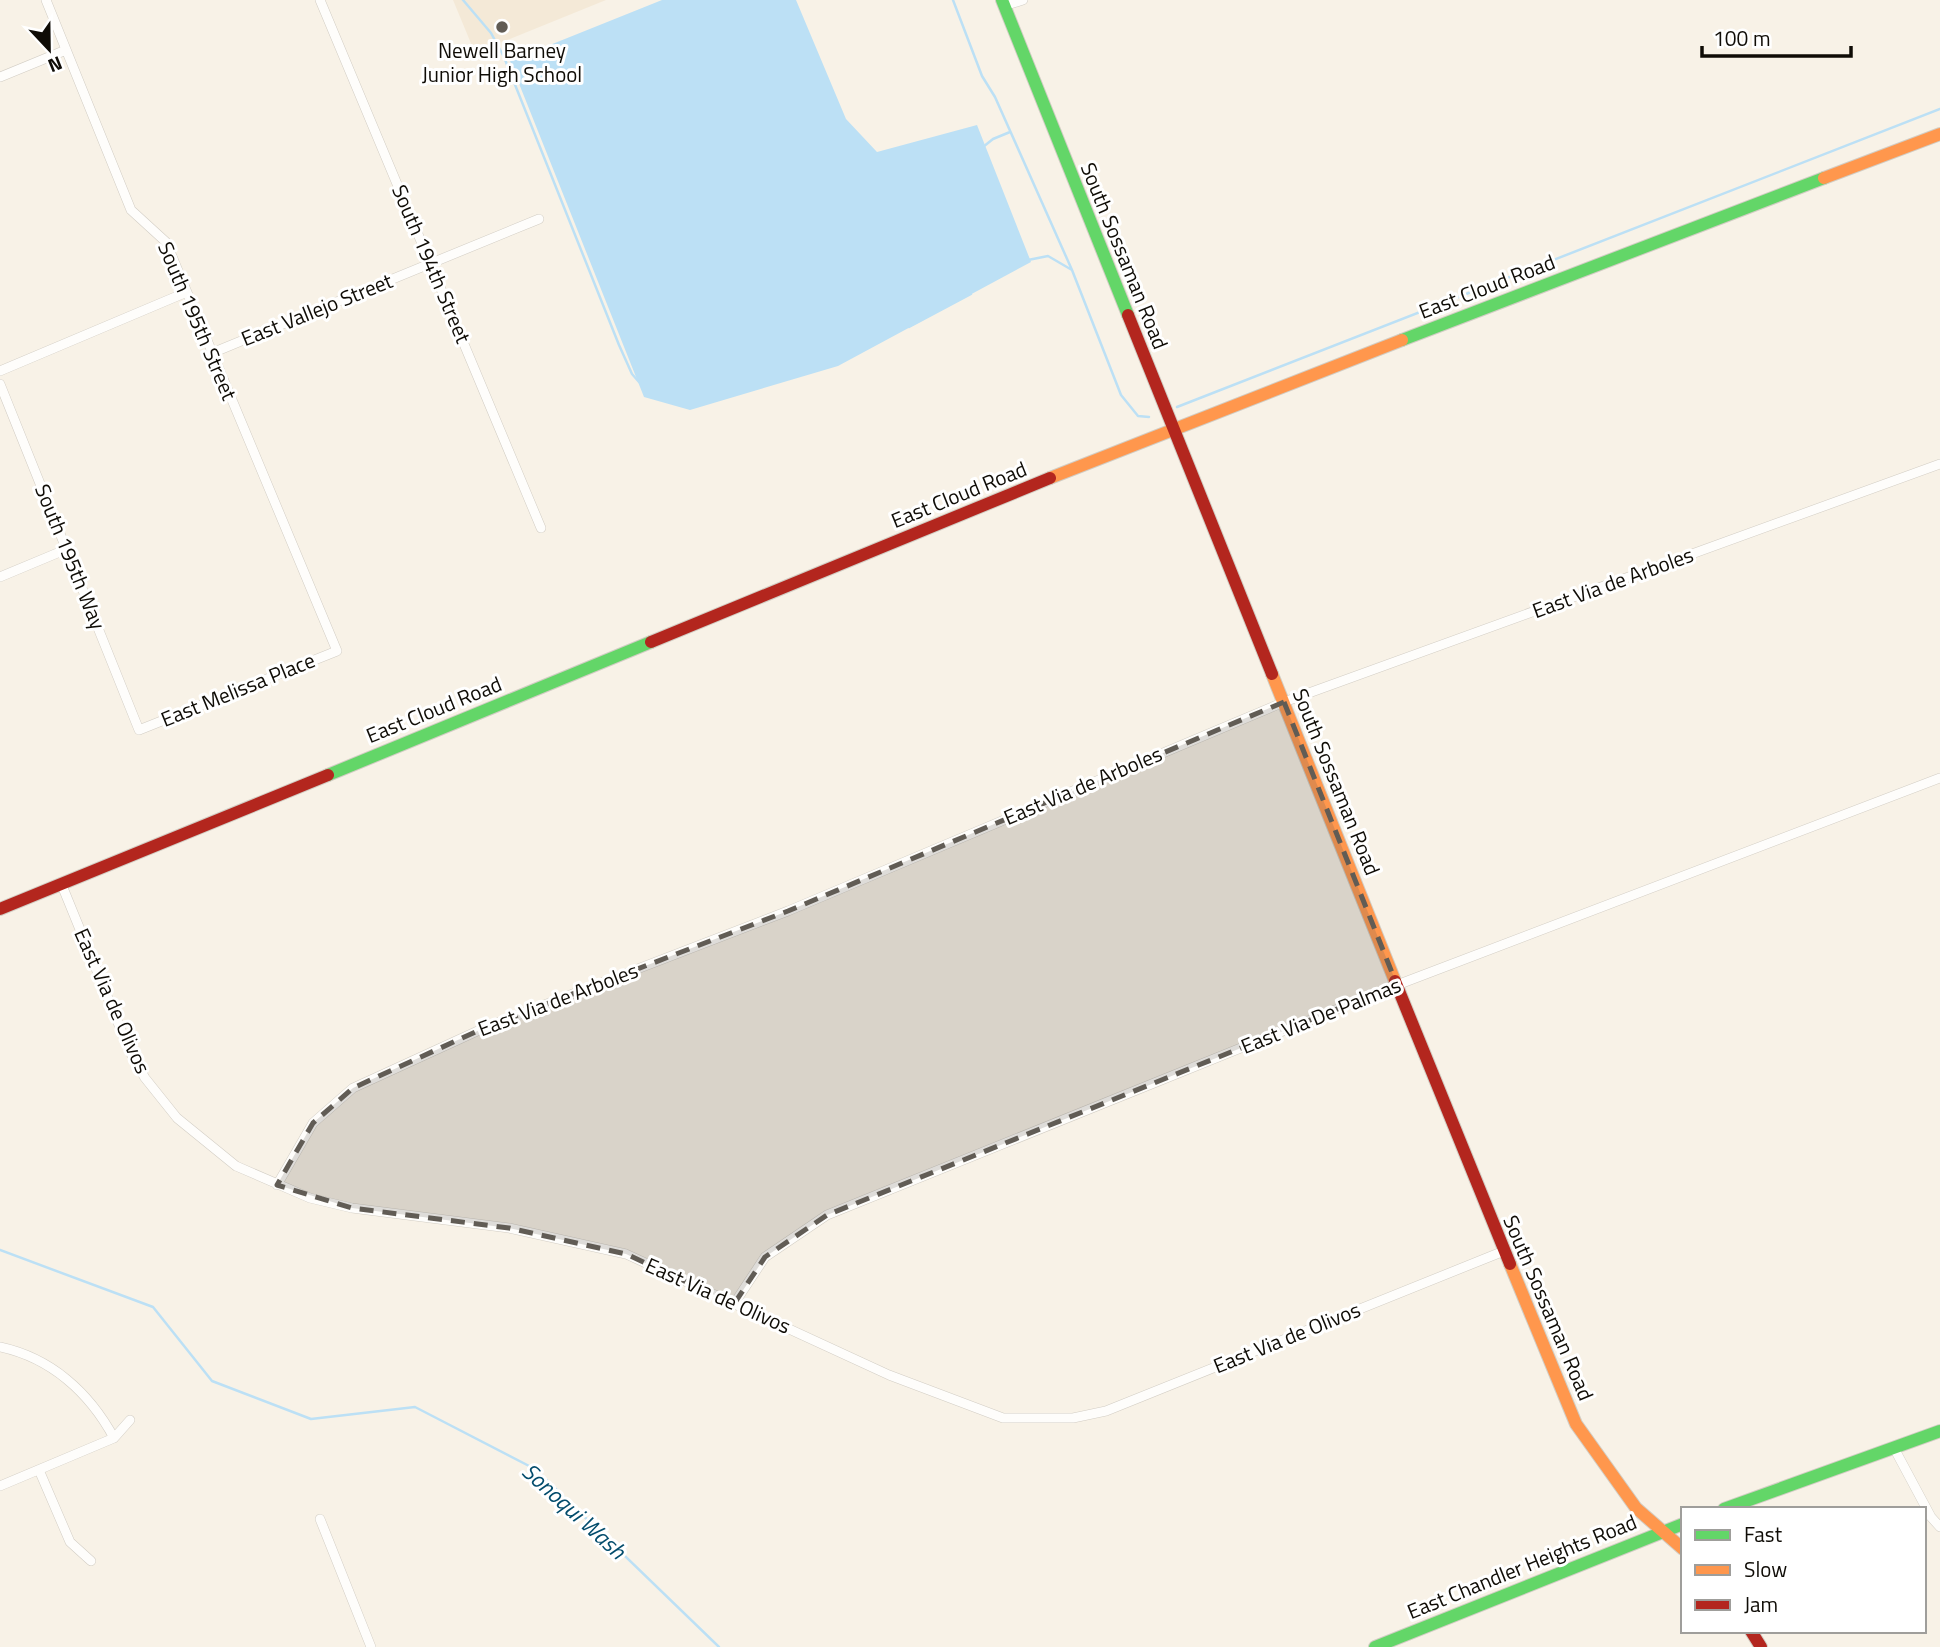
<svg xmlns="http://www.w3.org/2000/svg" width="1940" height="1647" font-family="'Titillium Web',sans-serif">
  <rect width="100%" height="100%" fill="#f8f2e7"/>
  <path fill="#f4e9d7" d="M453 0H606L475 53Z"/>
  <path fill="#bce0f5" d="M662 0H796L846 119 877 152 977 125 1031 262 838 366 690 410 644 397 510 61Z"/>
  <g fill="none" stroke-linecap="round" stroke-linejoin="round">
    <path stroke="#bce0f5" stroke-width="2.5" d="M463 0 491 33 504 57 619 345 632 374 639 382
      M953 0 982 76 995 97 1072 270 1121 395 1138 416 1149 417
      M983 147 993 139 1010 132
      M1028 260 1048 256 1072 270
      M909 327 971 294
      M1177 407 1940 109
      M0 1250 153 1307 212 1381 311 1419 415 1407 535 1469 719 1647"/>
    <g stroke="#d2cdc4" stroke-width="10">
      <path id="street" d="M320 0 541 528
        M1004 6 1023 0
        M0 77 66 50
        M212 353 539 219
        M0 371 187 292
        M0 384 139 730 337 651 166 242 131 210 46 0
        M0 577 67 549
        M61 883 130 1052 145 1078 177 1118 236 1166 310 1198 352 1208 509 1228 626 1254 889 1375 1003 1418H1073L1106 1411 1504 1251
        M277 1185 313 1123 353 1088 484 1028 788 911 1284 702 1940 464
        M734 1304 765 1257 827 1215 1397 985 1940 778
        M0 1347C51 1358 89 1392 114 1438
        M1894 1448 1931 1517 1940 1527
        M39 1470 70 1542 91 1561
        M0 1486 114 1438 130 1420
        M320 1519 371 1647"/>
    </g>
    <g stroke="#d2cdc4" stroke-width="14">
      <path id="fast" d="M1002 0 1128 315
        M1402 340 1824 178
        M328 775 651 642
        M1724 1509 1940 1431
        M1375 1647 1683 1524"/>
    </g>
    <g stroke="#d2cdc4" stroke-width="14">
      <path id="slow" d="M1824 178 1940 134
        M1050 478 1402 340
        M1272 674 1395 981
        M1510 1264 1576 1424 1636 1508 1683 1549"/>
    </g>
    <g stroke="#d2cdc4" stroke-width="14">
      <path id="jam" d="M1128 315 1272 674
        M651 642 1050 478
        M0 909 328 775
        M1395 981 1510 1264
        M1751 1631 1761 1647"/>
    </g>
    <use href="#street" stroke="#fefdfb" stroke-width="9"/>
    <use href="#fast" stroke="#63d668" stroke-width="12"/>
    <use href="#slow" stroke="#ff974d" stroke-width="12"/>
    <use href="#jam" stroke="#b3261e" stroke-width="12"/>
  </g>
  <path fill="#615c55" fill-opacity="0.2" stroke="#615c55" stroke-width="5" stroke-dasharray="14 9" stroke-linejoin="round" d="M1284 702 1397 985 827 1215 765 1257 734 1304 626 1254 509 1228 352 1208 277 1185 313 1123 353 1088 484 1028 788 911Z"/>
  <circle fill="#615c55" stroke="#fff" stroke-width="2.5" cx="502" cy="27" r="7"/>
  <g text-anchor="middle" stroke-width="6" stroke-linejoin="round" paint-order="stroke">
    <g font-size="21" fill="#0f0c06" stroke="#fff">
      <text x="502" y="58">Newell Barney<tspan x="502" dy="24">Junior High School</tspan></text>
    </g>
    <g font-size="21" fill="#0f0c06" stroke="#fff">
      <text transform="translate(1124 256) rotate(68)" y="7">South Sossaman Road</text>
      <text transform="translate(431 264) rotate(67)" y="7">South 194th Street</text>
      <text transform="translate(1487 287) rotate(-21)" y="7">East Cloud Road</text>
      <text transform="translate(317 310) rotate(-22)" y="7">East Vallejo Street</text>
      <text transform="translate(197 321) rotate(67)" y="7">South 195th Street</text>
      <text transform="translate(959 495) rotate(-22)" y="7">East Cloud Road</text>
      <text transform="translate(70 557) rotate(68)" y="7">South 195th Way</text>
      <text transform="translate(1613 583) rotate(-20)" y="7">East Via de Arboles</text>
      <text transform="translate(238 690) rotate(-22)" y="7">East Melissa Place</text>
      <text transform="translate(434 710) rotate(-22)" y="7">East Cloud Road</text>
      <text transform="translate(1336 782) rotate(68)" y="7">South Sossaman Road</text>
      <text transform="translate(1083 786) rotate(-23)" y="7">East Via de Arboles</text>
      <text transform="translate(558 1000) rotate(-21)" y="7">East Via de Arboles</text>
      <text transform="translate(112 1001) rotate(66)" y="7">East Via de Olivos</text>
      <text transform="translate(1321 1016) rotate(-22)" y="7">East Via De Palmas</text>
      <text transform="translate(718 1296) rotate(24)" y="7">East Via de Olivos</text>
      <text transform="translate(1548 1308) rotate(67)" y="7">South Sossaman Road</text>
      <text transform="translate(1287 1338) rotate(-22)" y="7">East Via de Olivos</text>
      <text transform="translate(1522 1567) rotate(-22)" y="7">East Chandler Heights Road</text>
    </g>
    <g font-size="23" font-style="italic" fill="#034c6c" stroke="#fff">
      <text transform="translate(574 1511) rotate(42)" y="8">Sonoqui Wash</text>
    </g>
  </g>
  <rect x="1681" y="1507" width="245" height="126" fill="#ffffff" stroke="#9f9e9b" stroke-width="2"/>
  <rect x="1695" y="1530" width="35" height="10" fill="#63d668" stroke="#9f9e9b" stroke-width="2"/>
  <text x="1744" y="1542" font-size="21" fill="#0f0c06">Fast</text>
  <rect x="1695" y="1565" width="35" height="10" fill="#ff974d" stroke="#9f9e9b" stroke-width="2"/>
  <text x="1744" y="1577" font-size="21" fill="#0f0c06">Slow</text>
  <rect x="1695" y="1600" width="35" height="10" fill="#b3261e" stroke="#9f9e9b" stroke-width="2"/>
  <text x="1744" y="1612" font-size="21" fill="#0f0c06">Jam</text>
  <g transform="translate(49 49) rotate(158)" stroke="#ffffff" stroke-width="5" paint-order="stroke">
  <path d="M0-5L12 26L0 18L-12 26Z" fill="#0f0c06"/>
  <text y="-10" font-size="19" font-weight="bold" text-anchor="middle" fill="#0f0c06">N</text>
  </g>
  <path d="M1702 46v10h149v-10" fill="none" stroke="#0f0c06" stroke-width="3.5"/>
  <text x="1713" y="46" font-size="21" fill="#0f0c06" stroke="#ffffff" stroke-width="5" paint-order="stroke">100 m</text>
</svg>
